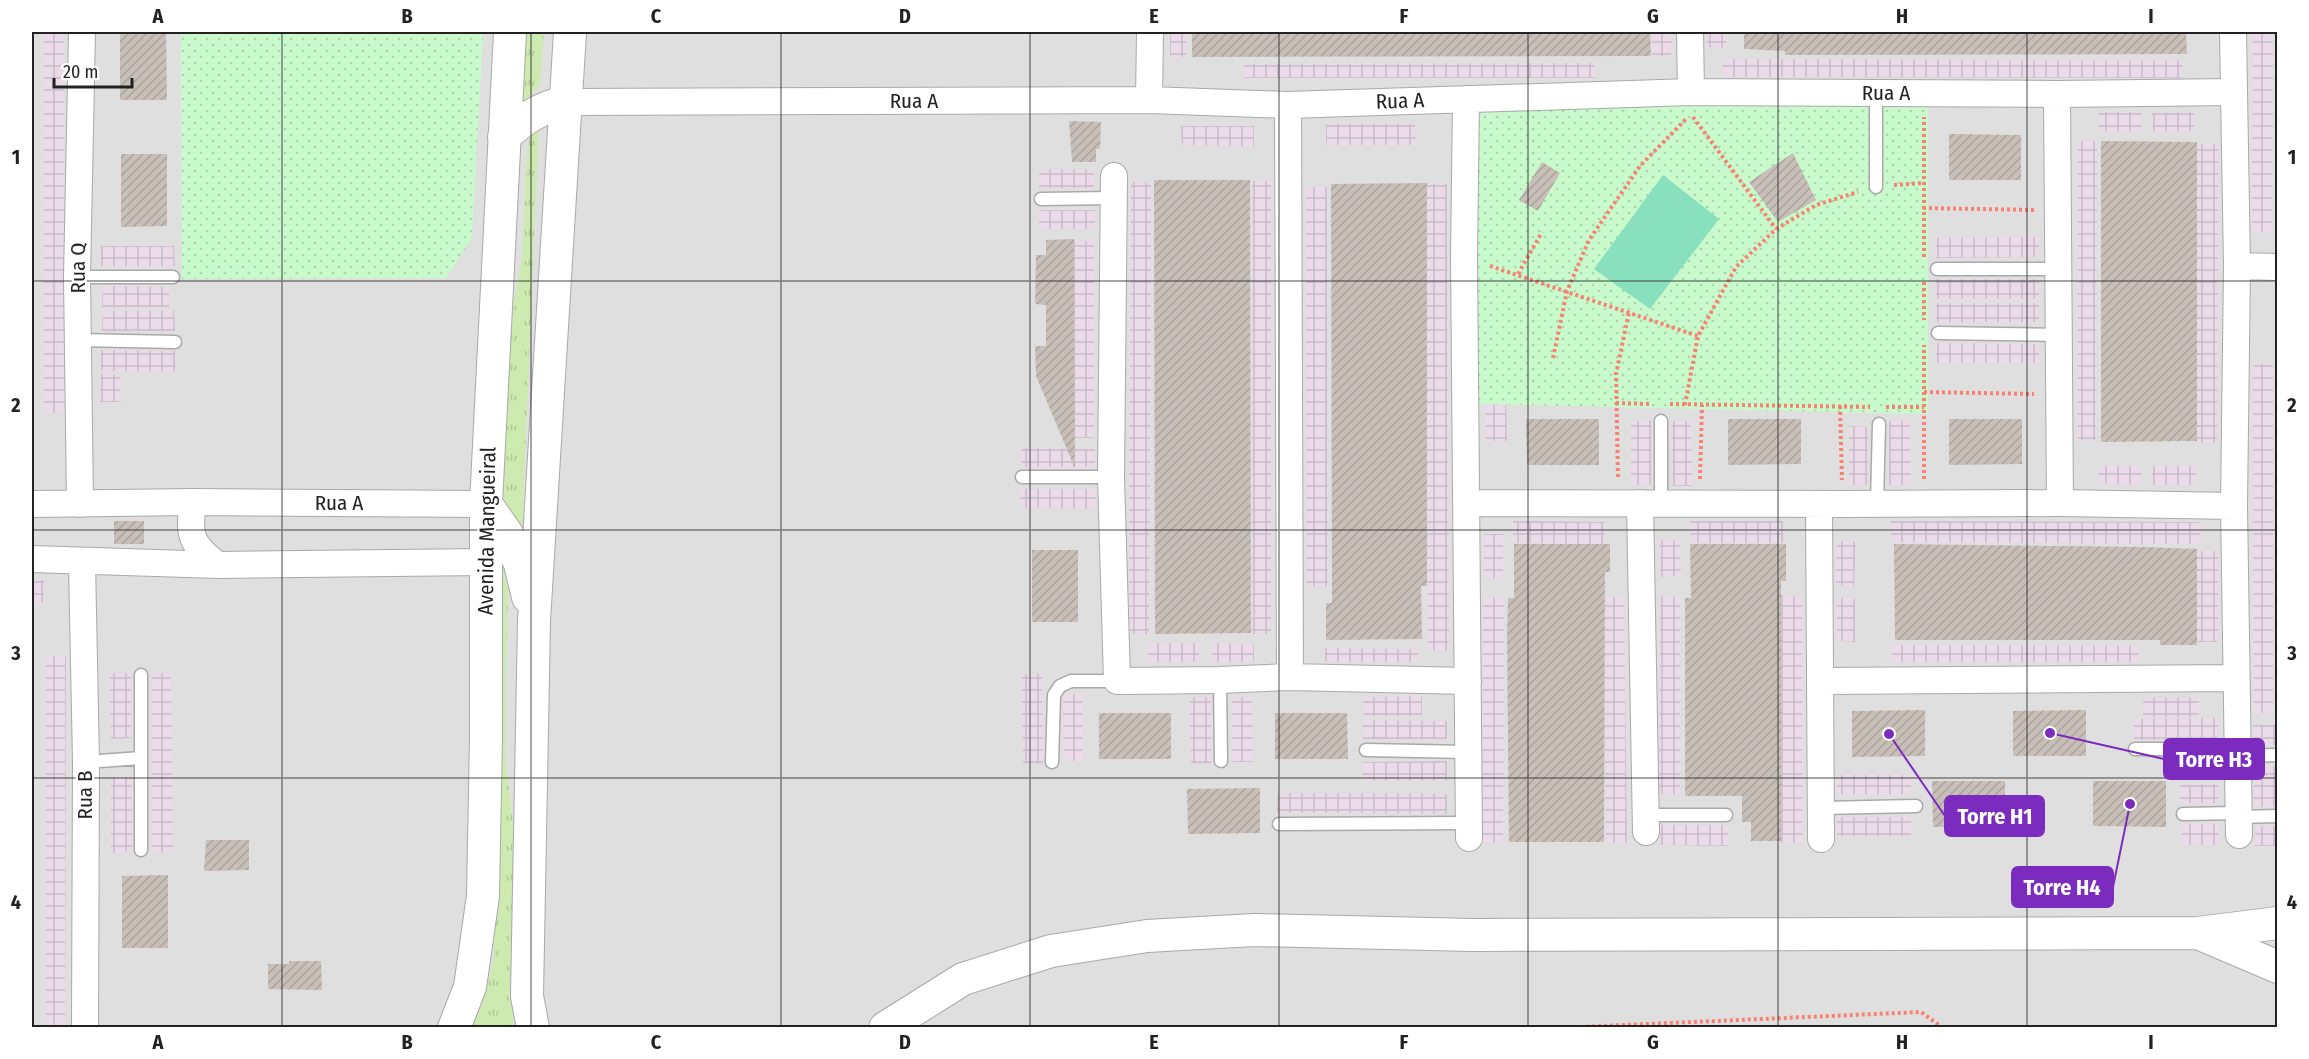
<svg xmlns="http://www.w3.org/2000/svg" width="2309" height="1059" font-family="'Fira Sans Condensed',sans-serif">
  <defs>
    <pattern id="industrial-grid" width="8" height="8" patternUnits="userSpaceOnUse" patternTransform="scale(1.5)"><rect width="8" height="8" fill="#ebdbe8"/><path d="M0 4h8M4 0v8" fill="none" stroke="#c9bcc7"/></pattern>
    <pattern id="grass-tufts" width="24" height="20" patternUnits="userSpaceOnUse" patternTransform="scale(1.5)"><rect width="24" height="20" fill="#cdebb0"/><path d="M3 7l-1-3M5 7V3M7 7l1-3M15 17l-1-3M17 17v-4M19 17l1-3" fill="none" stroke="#b0c997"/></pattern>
    <pattern id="park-dots" width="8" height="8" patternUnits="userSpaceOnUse" patternTransform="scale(1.5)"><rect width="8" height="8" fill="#c8facc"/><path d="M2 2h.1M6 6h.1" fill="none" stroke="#acd6af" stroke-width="1.8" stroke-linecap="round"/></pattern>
    <pattern id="building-hatch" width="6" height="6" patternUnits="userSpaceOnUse" patternTransform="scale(1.5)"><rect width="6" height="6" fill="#c7bfb8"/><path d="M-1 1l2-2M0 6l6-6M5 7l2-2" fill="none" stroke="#aba49e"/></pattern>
  </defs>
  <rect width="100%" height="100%" fill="#f2efe9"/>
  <path fill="#e0dfdf" d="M32 32H2277V1027H32Z"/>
  <path fill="url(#industrial-grid)" d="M44 32H64L65 413H44Z
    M1170 32H1186V57H1170Z
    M1652 32H1672L1671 56H1652Z
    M1707 32H1726V48L1706 47Z
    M2253 32H2273L2272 232H2252Z
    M1723 59 2182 60V78L1723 77Z
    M1595 63V78H1244V64Z
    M2099 112H2141V132H2099Z
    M2194 112V131L2153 132 2152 113Z
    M1326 124H1415L1416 145H1326Z
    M1181 126H1254V146L1182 145Z
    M2078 141H2097L2096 440H2078Z
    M2197 144H2218L2217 443H2197Z
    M1039 169 1094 170V188H1039Z
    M1252 181H1271V634H1252Z
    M1131 182 1151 183 1149 634H1129Z
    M1426 184H1447L1449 651 1428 650Z
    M1306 187H1327L1328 586H1307Z
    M1039 210H1095V229H1039Z
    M2039 237V257L1936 258V238Z
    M1074 241H1094V438H1074Z
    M101 246H174L175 266H101Z
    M1936 279H2039V299H1936Z
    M103 286 169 287V307L102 308Z
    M1936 303H2039V322H1936Z
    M174 310 175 331H102L103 311Z
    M1484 342H1505L1507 441H1486Z
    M1936 343 2039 344V363H1936Z
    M101 350 175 351 176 372 101 371Z
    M2253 364H2273V713H2254Z
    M101 374 120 375 121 402H100Z
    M1910 420 1911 485H1889V421Z
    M1631 421H1651V485H1631Z
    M1671 421H1691L1692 486H1673Z
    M1849 426 1868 427V485H1849Z
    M1021 448 1095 449V467H1021Z
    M2099 466H2141V485L2099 484Z
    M2152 466H2196L2195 485H2152Z
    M1020 489H1096L1095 509 1021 508Z
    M1513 521 1605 522V544L1513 543Z
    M1690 521H1783V543H1690Z
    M1891 521 2201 522 2200 544 1891 542Z
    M1484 534H1503V578H1484Z
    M1659 540H1680L1681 576 1660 577Z
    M1837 541 1856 542 1854 586 1836 585Z
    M2197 551H2218V642H2197Z
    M32 580H44V602H32Z
    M1781 595 1802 596V843H1781Z
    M1660 596 1680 597V794H1659Z
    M1603 597H1624L1627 843H1606Z
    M1483 598H1504L1503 843H1483Z
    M1837 598 1855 599V642L1837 641Z
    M1148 643H1199V662H1148Z
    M1213 643 1254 644V662H1212Z
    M1892 645 2139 646V662H1892Z
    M1325 648 1418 649V662H1325Z
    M46 656H66L65 1027H46Z
    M110 673H131V738L111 739Z
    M152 673H171L173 852 152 853Z
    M1022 674H1042L1043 763 1023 764Z
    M1063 694H1083V761H1064Z
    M1422 696V716H1364L1363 697Z
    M1190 697H1211V763H1191Z
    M1232 697H1252L1253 762H1232Z
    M2143 698H2199V717H2143Z
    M2218 718V739L2134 740V719Z
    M1363 720 1447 721V739H1363Z
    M2253 725H2277V745H2253Z
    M2217 760 2218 779 2182 780 2181 761Z
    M1447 761V781H1363V762Z
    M2254 766H2277V807H2254Z
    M1837 775H1911V794H1837Z
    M111 777H131L132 852 111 853Z
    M2218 784V803H2180V785Z
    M1278 793 1447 794V814L1277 813Z
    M1837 817H1911V836H1837Z
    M2182 824H2219V845H2182Z
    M1660 825H1728V846L1660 845Z
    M2255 826H2277V846H2255Z"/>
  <path fill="url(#grass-tufts)" d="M524 32H544L540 84 518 111Z
    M539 122 522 533 504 509 506 345 522 258 527 152 530 137Z
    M502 539 507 561 508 595 505 754 515 843 513 1027 471 1028 483 1003 494 958Z"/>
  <path fill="url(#park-dots)" d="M181 32H483L472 238 446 278 182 279Z
    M1497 103 1928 104V414L1476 404 1475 125 1483 111Z"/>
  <path fill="#88e0be" d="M1663 175 1719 219 1650 309 1594 269Z"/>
  <path fill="url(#building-hatch)" d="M120 32H166L167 100H120Z
    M1192 32H1650L1651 56 1192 57Z
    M1744 32H2186L2187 54 1785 55V51L1744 49Z
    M1069 121 1101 122 1100 149H1096V162H1072Z
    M1949 134 2021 135V180H1949Z
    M2101 141 2197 142V441L2101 442Z
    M1793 153 1816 200 1778 222 1749 182Z
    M121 154H167V226L121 227Z
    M1542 162 1560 173 1538 211 1519 200Z
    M1154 180H1250L1251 633 1155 634Z
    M1427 183V586H1421L1422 639 1326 640V603H1332L1331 184Z
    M1074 239 1075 466H1074L1036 376 1035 346H1046V305L1035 304 1036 255H1046V240Z
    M1526 419H1599V465H1527Z
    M1728 419H1801V464L1728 465Z
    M1949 419H2022V464L1949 465Z
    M114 521H144V544H114Z
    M1514 544H1610V572H1605L1604 842H1509L1507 638 1508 598H1514Z
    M1690 544H1786V581H1781V841H1751V822H1742V796H1685V598H1691Z
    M1894 544 2144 547 2197 549V645H2160V640H1895Z
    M1032 550H1078V622H1032Z
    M1925 710V756L1852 757V711Z
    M2086 710V756H2013V711Z
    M1099 713H1171V759H1099Z
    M1275 713H1347L1348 759H1275Z
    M1932 781H2005V827H1933Z
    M2093 781H2166V827L2093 826Z
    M1260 788V833L1188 834 1187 789Z
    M206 840H249V870L204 871Z
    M168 875V948H122V876Z
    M289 961H321L322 990 268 989V964H289Z"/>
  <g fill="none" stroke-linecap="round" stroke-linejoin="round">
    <g stroke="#a9a9a9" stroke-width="15">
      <path id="service" d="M1876 93V187
        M1041 199 1113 198
        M1937 269H2058
        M77 277H173
        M1938 333 2059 335
        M79 340 175 342
        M1022 477H1111
        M1661 503V421
        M1877 503 1879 424
        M141 675V850
        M1220 680 1221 761
        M2135 749H2237
        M1366 750 1469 752
        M2237 756 2278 755
        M86 762 141 758
        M1052 762 1054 695 1060 686 1071 681H1117
        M1821 808 1916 806
        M2183 814 2238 813
        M1646 815H1726
        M2238 817 2278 816
        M1279 824 1470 823"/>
    </g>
    <g stroke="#a9a9a9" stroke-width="28">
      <path id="minor" d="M1690 32 1691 92
        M2233 32 2237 266 2234 506 2239 835
        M2057 94 2060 503
        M1466 99 1464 258 1469 838
        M1149 100 1150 32
        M567 102 1149 100 1288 105 1691 92 2057 94 2233 92
        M1288 105 1290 677
        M1114 176 1111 477 1117 681 1220 680 1290 677 1468 681
        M2237 266 2278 267
        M193 502C188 535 191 545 218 565
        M1467 503 1842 504 2060 503 2234 506
        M1640 503 1646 832
        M32 504 193 502 486 504
        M80 504 77 277 82 32
        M1819 504 1821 839
        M32 559 218 565 485 562
        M82 562 86 762 85 1028
        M1821 681 2236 678"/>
    </g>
    <g stroke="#a9a9a9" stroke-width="34">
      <path id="tertiary" d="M504 137C523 119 541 107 567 102
        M486 504 507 534 520 564 528 597
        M2198 933 2278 967
        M454 1028 470 987 483 896 486 737V504L510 32
        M533 1028 527 996 534 621 570 32
        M885 1028 963 979 1051 951 1147 936 1254 930 1472 935 2198 933 2278 923"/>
    </g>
    <path stroke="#fa8072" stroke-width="4" stroke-dasharray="3 3" stroke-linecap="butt" d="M1693 117 1776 229
      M1894 185 1923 183
      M1923 208 2034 210
      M1924 257V117
      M1490 266 1698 336
      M1518 274 1542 232
      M1924 282V320
      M1553 358 1567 291 1589 240 1640 166 1687 118
      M1924 392 2034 394
      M1616 403 1651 404
      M1670 404 1870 407
      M1685 405 1698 336 1736 267 1776 229 1816 205 1858 192
      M1840 406 1842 480
      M1886 407H1924
      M1618 477 1616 374 1629 312
      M1700 479 1702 405
      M1924 479V345
      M1556 1028 1921 1012 1943 1028"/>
    <use href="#service" stroke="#fff" stroke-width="12"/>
    <use href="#minor" stroke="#fff" stroke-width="26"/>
    <use href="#tertiary" stroke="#fff" stroke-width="32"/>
  </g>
  <path fill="none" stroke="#222" stroke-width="1.5" stroke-opacity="0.55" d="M282 32V1028M531 32V1028M781 32V1028M1030 32V1028M1279 32V1028M1528 32V1028M1778 32V1028M2027 32V1028M32 281H2278M32 530H2278M32 778H2278"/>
  <g text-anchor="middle" stroke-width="4.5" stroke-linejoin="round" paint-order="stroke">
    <g font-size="21" fill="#222" stroke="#fff">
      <text x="1886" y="100">Rua A</text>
      <text x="914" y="108">Rua A</text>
      <text transform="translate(1400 101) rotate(-2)" y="7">Rua A</text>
      <text transform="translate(78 268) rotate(-90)" y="7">Rua Q</text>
      <text x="339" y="510">Rua A</text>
      <text transform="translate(487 531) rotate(-89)" y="7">Avenida Mangueiral</text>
      <text transform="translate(85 795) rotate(-90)" y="7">Rua B</text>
    </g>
  </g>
  <path fill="none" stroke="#7b2cbf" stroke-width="2" d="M2050 733L2164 759M1889 734L1945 816M2130 804L2113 887"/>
  <g fill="#7b2cbf" stroke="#fff" stroke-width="2">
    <circle cx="2050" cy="733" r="6"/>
    <circle cx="1889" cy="734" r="6"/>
    <circle cx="2130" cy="804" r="6"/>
  </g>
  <g fill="#7b2cbf" stroke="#7b2cbf" stroke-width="2">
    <rect x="2164" y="739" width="100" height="40" rx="6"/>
    <rect x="1945" y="796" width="99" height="40" rx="6"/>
    <rect x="2012" y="867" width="101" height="40" rx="6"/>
  </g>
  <g font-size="22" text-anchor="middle" font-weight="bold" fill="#fff">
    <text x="2214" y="767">Torre H3</text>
    <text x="1995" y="824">Torre H1</text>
    <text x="2062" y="895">Torre H4</text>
  </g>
  <rect width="2309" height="1059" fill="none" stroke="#ffffff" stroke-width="66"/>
  <path d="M54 78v9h78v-9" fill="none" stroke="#222222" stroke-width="3"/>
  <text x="63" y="78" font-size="18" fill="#222222" stroke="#ffffff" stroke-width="4.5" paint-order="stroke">20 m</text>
  <rect x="33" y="33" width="2243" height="993" fill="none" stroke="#222" stroke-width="2"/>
  <g font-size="20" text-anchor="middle" font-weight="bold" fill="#222">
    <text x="158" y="23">A</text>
    <text x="407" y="23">B</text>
    <text x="656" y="23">C</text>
    <text x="905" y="23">D</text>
    <text x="1154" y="23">E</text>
    <text x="1404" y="23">F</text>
    <text x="1653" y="23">G</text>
    <text x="1902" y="23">H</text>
    <text x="2151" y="23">I</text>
    <text x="16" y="164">1</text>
    <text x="2292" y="164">1</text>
    <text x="16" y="412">2</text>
    <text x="2292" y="412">2</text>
    <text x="16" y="660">3</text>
    <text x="2292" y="660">3</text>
    <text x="16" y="909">4</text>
    <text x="2292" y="909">4</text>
    <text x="158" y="1049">A</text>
    <text x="407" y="1049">B</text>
    <text x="656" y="1049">C</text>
    <text x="905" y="1049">D</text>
    <text x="1154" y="1049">E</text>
    <text x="1404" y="1049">F</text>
    <text x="1653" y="1049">G</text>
    <text x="1902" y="1049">H</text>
    <text x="2151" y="1049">I</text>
  </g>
</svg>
